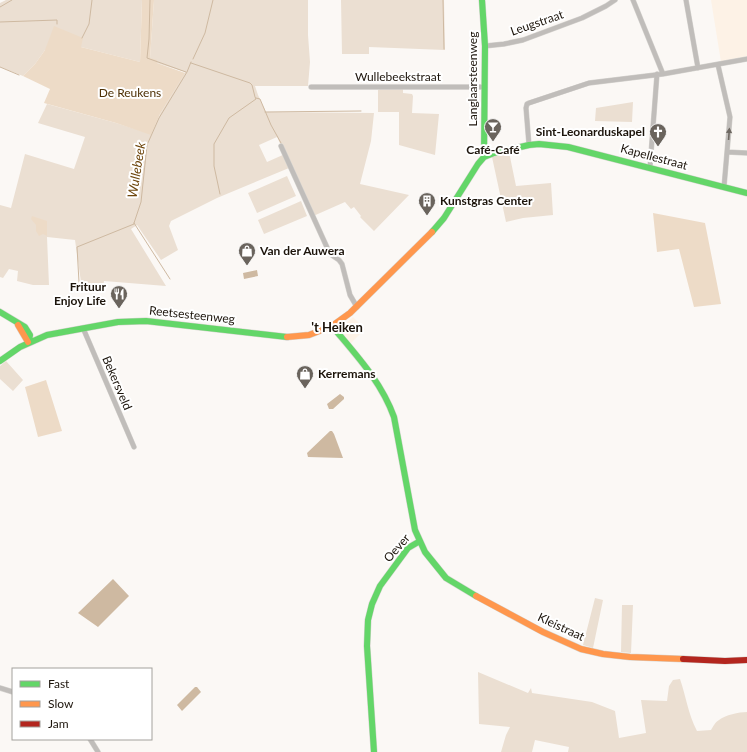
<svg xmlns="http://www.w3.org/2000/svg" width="747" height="752" font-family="Lato,sans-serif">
  <rect width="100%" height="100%" fill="#fbf8f5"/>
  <path fill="#fdf2e6" d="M711 0H747V56L721 62Z
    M353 317 365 329 351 343 340 329Z"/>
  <path fill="#ebdfd2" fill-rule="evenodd" d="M6 0H142L140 62 81 47 45 50 35 64 23 76 0 67V3Z
    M154 0H308V35L310 62 308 86H255L258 95 266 112 374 113 371 141 360 184 409 195 374 231 360 217 361 216 354 207 351 209 345 202 311 217 289 168 217 198 171 221 169 226 178 250 161 260 137 225 131 229 166 286 104 281 103 288 92 289 90 283 81 282 75 240 47 237 49 285H33L17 281 18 271 9 269 3 278 0 277V205L11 208 25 154 74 169 85 137 38 123 47 104 116 123 151 134 160 114 185 72 157 63 150 58ZM277 137 285 154 267 162 259 145Z
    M341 0H444L445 50 369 47V54H342Z
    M403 88V93L412 94 413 96 412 113 439 114 435 155 399 145V112H378V90L380 89Z
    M633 102 632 122 595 121 596 108Z
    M509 152 516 186 551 183 553 215 523 218 506 222 492 157Z
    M287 176 296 196 257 213 248 193Z
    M301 201 307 216 264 234 258 220Z
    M6 361 23 380 13 391 0 379V366Z
    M595 598 603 600 593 648 583 645Z
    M622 605H633L631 653 621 652Z
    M478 672 528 693 531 688 532 693 592 702 615 711 619 738 646 733 641 700 667 701 669 686 673 680 680 679C686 696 688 714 697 731L711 730C713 727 715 722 719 720 725 715 739 712 747 712V752H568L569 747 535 740 532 752H501L506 735 510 727 479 724Z"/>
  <path fill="#eddbc7" d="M142 0H154L150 58 157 60V63L185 73 160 114 151 135 116 123 44 103 50 89 23 76 35 64 45 50 54 26 83 38 81 47 140 62Z
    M653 213 705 223 721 304 694 307 679 249 657 252Z
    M32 216 47 221V236L43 234 39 236 36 231V225L31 219Z
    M46 380 62 431 38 437 25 387Z"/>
  <path fill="#ceb9a1" d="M257 270 258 276 244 279 243 273Z
    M340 394 344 397V399L333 409H329L327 404Z
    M330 431H332L334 434 343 458 308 457 307 453Z
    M113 579 129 596 98 627 78 613Z
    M195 687H197L201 692 182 711 177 705Z"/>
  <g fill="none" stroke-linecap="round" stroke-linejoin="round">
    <path stroke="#ceb9a1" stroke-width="1" d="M150 0 149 39 147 58 186 72
      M443 0 444 49
      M0 7 12 0
      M0 22 57 20V24
      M82 38 89 24 92 0
      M193 59 205 33 213 0
      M191 63 250 83 252 85 255 97 256 99 229 118 214 144V166L220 194
      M0 67 19 75
      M256 98 260 99 271 125 281 143
      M265 112 361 111
      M170 279 134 223 141 202 147 145 159 118 187 72 191 62
      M79 282 77 247 134 224V223"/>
    <g stroke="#d6d4d0" stroke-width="5.5">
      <path id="street" d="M633 0 663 74
        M686 0 698 68
        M485 46 504 44 523 40 582 18 606 6 615 0
        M718 65 730 117 724 187
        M311 87H485
        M529 145 526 108 527 104 529 103 589 83 663 74 747 59
        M281 146 330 254 339 260 342 264 350 295 357 307
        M727 152 747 153
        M650 167 657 74
        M83 328 134 447
        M0 688 13 692
        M90 739 98 752"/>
    </g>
    <g stroke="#d6d4d0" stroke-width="7">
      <path id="fast" d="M482 0 485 46 484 157
        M432 232 444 218 478 164 484 157 494 153 529 145 539 144 568 147 747 193
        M0 312 25 327 30 335 29 341
        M332 326C356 355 381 381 394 417L415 530 425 552 446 578 476 596
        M0 361 20 347 47 335 118 322 146 321 287 337
        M374 752 367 646 368 620 372 604 380 586 408 548 420 541"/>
    </g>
    <g stroke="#d6d4d0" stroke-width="7">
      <path id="slow" d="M18 325 28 342
        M287 337 309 335 332 326 350 313 432 232
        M476 596 543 632 581 649 603 654 630 657 683 659"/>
    </g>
    <g stroke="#d6d4d0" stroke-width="7">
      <path id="jam" d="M683 659 725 661 747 660"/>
    </g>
    <use href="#street" stroke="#c0bdba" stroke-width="4.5"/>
    <use href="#fast" stroke="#63d668" stroke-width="6"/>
    <use href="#slow" stroke="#ff974d" stroke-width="6"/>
    <use href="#jam" stroke="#b3261e" stroke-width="6"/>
  </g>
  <defs><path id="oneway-solid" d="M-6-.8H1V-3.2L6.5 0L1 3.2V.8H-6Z"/></defs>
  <use fill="#6e6862" href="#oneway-solid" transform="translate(729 134) rotate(-86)"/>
  <defs>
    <g id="bar-pin" transform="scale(0.9)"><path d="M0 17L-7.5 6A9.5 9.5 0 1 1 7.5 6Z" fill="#6a645d" stroke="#fff"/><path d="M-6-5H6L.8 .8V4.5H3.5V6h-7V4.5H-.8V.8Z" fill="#fff"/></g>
    <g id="church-pin" transform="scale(0.9)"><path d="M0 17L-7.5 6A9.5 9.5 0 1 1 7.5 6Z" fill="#6a645d" stroke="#fff"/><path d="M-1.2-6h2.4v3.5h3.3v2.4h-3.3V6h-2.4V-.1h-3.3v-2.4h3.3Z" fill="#fff"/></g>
    <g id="building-pin" transform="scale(0.9)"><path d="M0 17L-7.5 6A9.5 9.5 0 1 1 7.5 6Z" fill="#6a645d" stroke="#fff"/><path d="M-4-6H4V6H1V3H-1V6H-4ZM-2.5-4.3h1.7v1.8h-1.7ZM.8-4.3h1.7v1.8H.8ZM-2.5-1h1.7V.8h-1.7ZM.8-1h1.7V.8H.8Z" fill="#fff"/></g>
    <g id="shop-pin" transform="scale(0.9)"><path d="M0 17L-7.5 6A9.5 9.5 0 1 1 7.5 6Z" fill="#6a645d" stroke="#fff"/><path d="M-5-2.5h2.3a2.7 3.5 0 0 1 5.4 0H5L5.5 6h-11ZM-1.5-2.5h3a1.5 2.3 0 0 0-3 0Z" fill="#fff"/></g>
    <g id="restaurant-pin" transform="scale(0.9)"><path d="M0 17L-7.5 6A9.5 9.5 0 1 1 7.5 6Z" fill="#6a645d" stroke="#fff"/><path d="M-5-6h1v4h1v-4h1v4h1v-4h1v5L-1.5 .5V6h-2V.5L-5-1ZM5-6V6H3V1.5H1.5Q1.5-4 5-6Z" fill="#fff"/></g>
  </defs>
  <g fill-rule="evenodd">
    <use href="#bar-pin" x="493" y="127"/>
    <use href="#church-pin" x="658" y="132"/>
    <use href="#building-pin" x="427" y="201"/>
    <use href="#shop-pin" x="247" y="251"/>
    <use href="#restaurant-pin" x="119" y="294"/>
    <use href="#shop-pin" x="305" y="374"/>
  </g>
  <g text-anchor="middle" stroke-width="4" stroke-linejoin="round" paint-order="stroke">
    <g font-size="12" fill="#1c140b" stroke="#fff">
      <text transform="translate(537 23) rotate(-19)" y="4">Leugstraat</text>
      <text x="398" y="81">Wullebeekstraat</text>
      <text transform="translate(473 79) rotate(-90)" y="4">Langlaarsteenweg</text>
      <text transform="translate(654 157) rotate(15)" y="4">Kapellestraat</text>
      <text transform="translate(192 315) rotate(6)" y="4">Reetsesteenweg</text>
      <text transform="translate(117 383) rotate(67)" y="4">Bekersveld</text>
      <text transform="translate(397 548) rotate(-49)" y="4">Oever</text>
      <text transform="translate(561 627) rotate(25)" y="4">Kleistraat</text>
    </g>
    <g font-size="12" fill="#4e3005" stroke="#fff">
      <text x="130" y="97">De Reukens</text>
    </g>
    <g font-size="12" font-weight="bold" fill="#1c140b" stroke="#fff" text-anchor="start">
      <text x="645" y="136" text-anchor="end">Sint-Leonarduskapel</text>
      <text x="493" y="154" text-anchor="middle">Café-Café</text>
      <text x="440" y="205">Kunstgras Center</text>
      <text x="260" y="255">Van der Auwera</text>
      <text x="106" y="291" text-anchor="end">Frituur<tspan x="106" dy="14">Enjoy Life</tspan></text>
      <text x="318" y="378">Kerremans</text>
    </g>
    <g font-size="13" font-style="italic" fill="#6f470e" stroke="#fff">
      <text transform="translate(136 170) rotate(-81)" y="5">Wullebeek</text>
    </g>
    <g font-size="13" font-weight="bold" fill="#1c140b" stroke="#fff">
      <text x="337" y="332">'t Heiken</text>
    </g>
  </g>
  <rect x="12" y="668" width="140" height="72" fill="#ffffff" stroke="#a4a19d"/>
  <rect x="20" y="681" width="20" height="6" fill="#63d668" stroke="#a4a19d"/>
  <text x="48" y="688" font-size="12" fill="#1c140b">Fast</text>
  <rect x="20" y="701" width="20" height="6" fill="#ff974d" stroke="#a4a19d"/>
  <text x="48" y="708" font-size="12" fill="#1c140b">Slow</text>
  <rect x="20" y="721" width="20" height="6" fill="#b3261e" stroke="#a4a19d"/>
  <text x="48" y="728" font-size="12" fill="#1c140b">Jam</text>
</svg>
